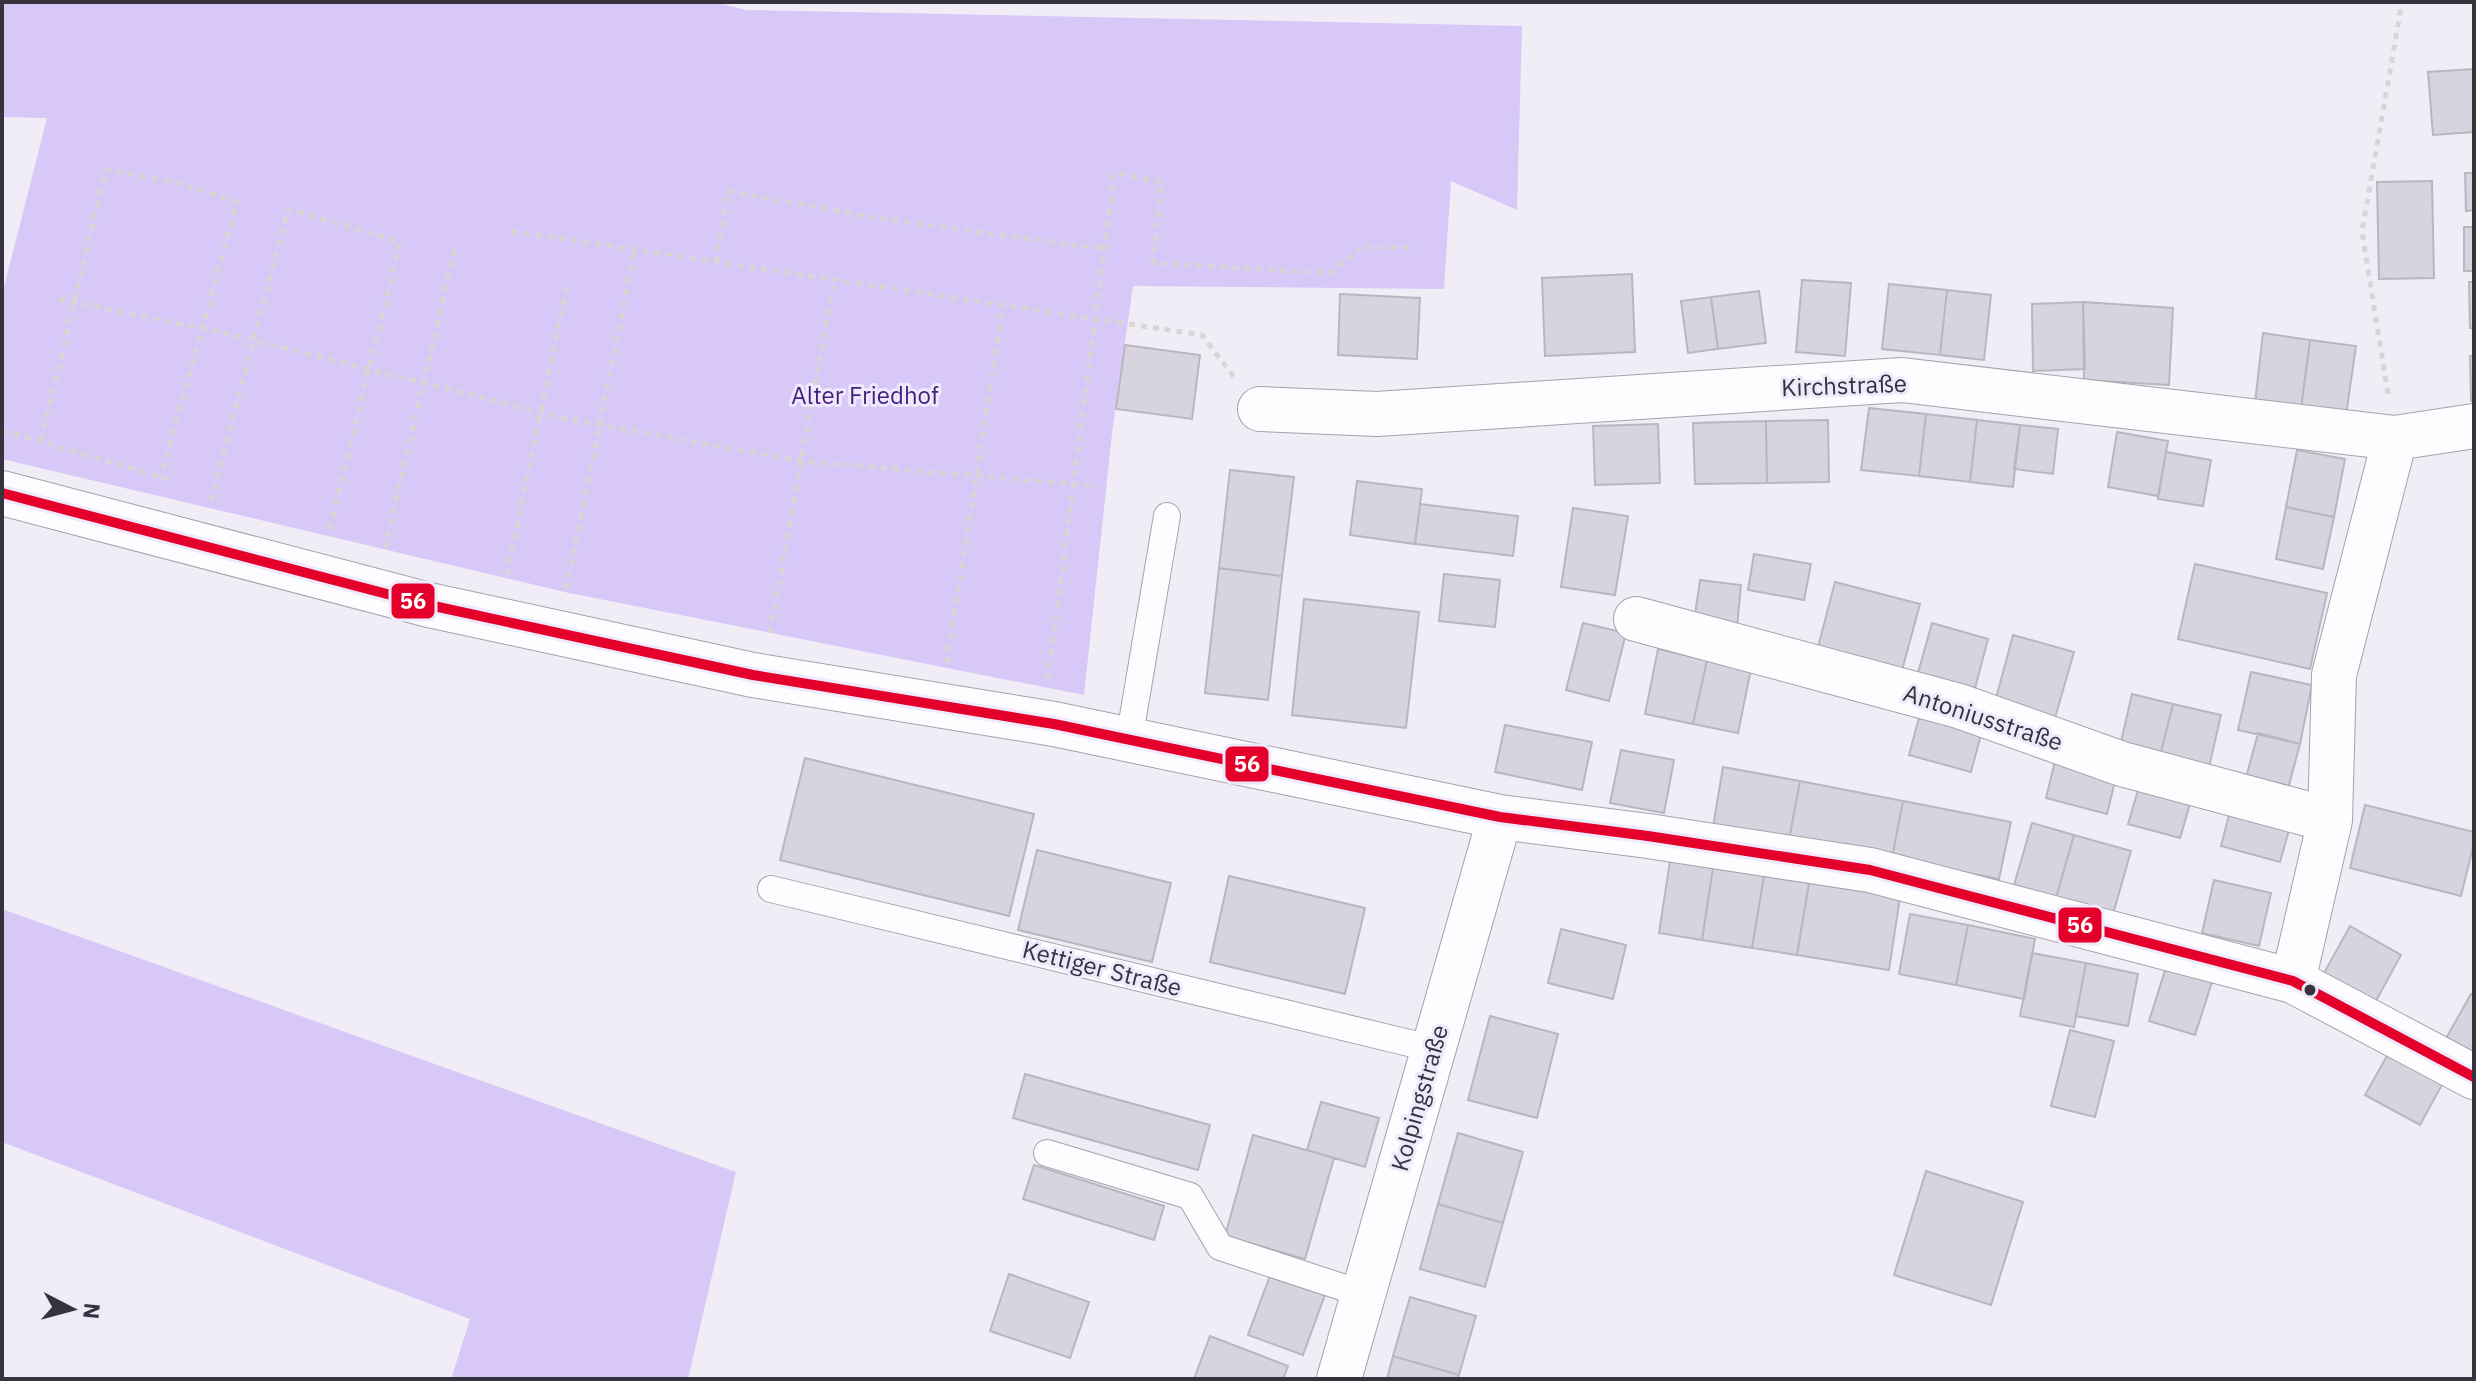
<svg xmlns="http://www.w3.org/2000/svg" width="2476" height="1381" font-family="'IBM Plex Sans',sans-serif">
  <rect width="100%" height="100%" fill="#f0edf7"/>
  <path fill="#d7c8f8" d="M2 2H715L746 10 1522 26 1517 210 1451 181 1444 289 1133 286 1112 434 1084 695 569 593 2 459V295L47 118 2 117Z
    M2 909 736 1172 688 1379H451L470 1319 2 1142Z"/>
  <path fill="#d7d4df" stroke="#b8b6bf" stroke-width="2" d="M2474 69V132L2433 135 2428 72Z
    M2465 173H2474V210L2466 211Z
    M2432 181 2434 278 2379 279 2377 182Z
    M2464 227H2474V271H2464Z
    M1632 274 1635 352 1545 356 1542 278Z
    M1802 280 1851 283 1845 356 1796 352Z
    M2469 282H2474V328H2470Z
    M1889 284 1947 290 1940 355 1882 349Z
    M1947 290 1991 295 1984 360 1940 355Z
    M1759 291 1766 343 1718 349 1711 297Z
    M1340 294 1420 298 1417 359 1338 355Z
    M1711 297 1718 349 1688 353 1681 301Z
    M2083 302 2085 369 2033 371 2032 304Z
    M2083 302 2173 308 2169 385 2084 380Z
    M2263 333 2310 340 2301 409 2255 403Z
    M2310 340 2356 346 2346 415 2301 409Z
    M1125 345 1200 355 1192 419 1116 409Z
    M2470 356H2474V401H2471Z
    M1869 408 1926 414 1919 476 1861 470Z
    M1926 414 1977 420 1970 482 1919 476Z
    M1828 420 1829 482 1767 483 1766 421Z
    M1977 420 2020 425 2013 487 1970 482Z
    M1766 421 1767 483 1695 484 1693 423Z
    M1658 424 1660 483 1595 485 1593 426Z
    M2020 425 2058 429 2053 474 2014 469Z
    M2117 432 2168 441 2158 496 2108 487Z
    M2297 450 2345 459 2334 517 2286 507Z
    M2166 452 2211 460 2203 506 2158 499Z
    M1230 470 1294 477 1282 576 1219 568Z
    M1357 481 1422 489 1415 544 1350 535Z
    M1420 504 1518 516 1513 556 1415 544Z
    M2286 507 2334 517 2323 569 2276 559Z
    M1573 508 1628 516 1615 595 1561 587Z
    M1754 554 1811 564 1804 600 1748 590Z
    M2195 564 2327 593 2310 669 2178 639Z
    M1219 568 1282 576 1268 700 1205 693Z
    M1444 574 1500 580 1495 627 1439 621Z
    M1700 580 1741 585 1737 627 1694 622Z
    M1835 582 1920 604 1901 674 1817 651Z
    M1304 599 1419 612 1406 728 1292 715Z
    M1583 623 1626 633 1609 701 1566 690Z
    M1932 623 1988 639 1973 696 1916 680Z
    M2013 635 2074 652 2055 718 1995 702Z
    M1658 649 1707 660 1693 724 1645 714Z
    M1707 660 1751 669 1738 733 1693 724Z
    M2251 672 2312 685 2300 744 2238 730Z
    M2132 694 2173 704 2160 756 2120 746Z
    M2173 704 2221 715 2209 767 2160 756Z
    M1920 714 1982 731 1971 772 1909 755Z
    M1505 725 1592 742 1582 790 1495 772Z
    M2258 733 2300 744 2286 796 2244 785Z
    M1621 750 1674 760 1664 813 1610 803Z
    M805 758 1034 814 1009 916 780 860Z
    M2055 761 2116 777 2107 814 2046 798Z
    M1723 767 1800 781 1789 840 1713 827Z
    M2141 780 2193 794 2180 838 2128 824Z
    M1800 781 1903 801 1892 858 1789 840Z
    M1903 801 2011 822 1999 879 1892 858Z
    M2365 805 2474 832V843L2461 896 2350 868Z
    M2231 807 2291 823 2280 862 2221 846Z
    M2032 823 2074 835 2056 898 2014 885Z
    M2074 835 2131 851 2113 914 2056 898Z
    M1037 850 1171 883 1152 962 1018 930Z
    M1670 861 1713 868 1702 940 1659 933Z
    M1713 868 1764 876 1752 948 1702 940Z
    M1229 876 1365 908 1345 994 1210 962Z
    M1764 876 1809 883 1797 955 1752 948Z
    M2214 880 2271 893 2259 946 2202 933Z
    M1809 883 1900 897 1889 970 1797 955Z
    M1910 914 1968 925 1956 985 1899 974Z
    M1968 925 2035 939 2024 999 1956 985Z
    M2350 926 2401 955 2376 1001 2324 973Z
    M1561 929 1626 945 1613 999 1548 983Z
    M2032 953 2086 963 2074 1027 2020 1016Z
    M2168 961 2214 976 2195 1035 2149 1021Z
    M2086 963 2138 974 2128 1026 2076 1016Z
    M2471 994 2474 995V1056L2445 1040Z
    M1490 1016 1558 1034 1537 1118 1468 1100Z
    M2070 1030 2114 1041 2095 1117 2051 1106Z
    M2388 1054 2443 1083 2420 1125 2365 1095Z
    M1025 1074 1210 1125 1198 1170 1013 1118Z
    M1321 1102 1379 1118 1365 1167 1307 1150Z
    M1458 1133 1523 1152 1503 1223 1438 1204Z
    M1253 1135 1334 1158 1305 1259 1225 1236Z
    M1034 1165 1164 1206 1154 1240 1023 1199Z
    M1926 1171 2023 1202 1991 1305 1894 1275Z
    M1438 1204 1503 1223 1485 1287 1420 1269Z
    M1271 1273 1326 1292 1303 1355 1248 1335Z
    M1009 1274 1089 1302 1070 1358 990 1331Z
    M1410 1297 1476 1316 1459 1375 1393 1356Z
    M1210 1336 1288 1366 1283 1379H1194Z
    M1393 1356 1459 1375 1458 1379H1387Z"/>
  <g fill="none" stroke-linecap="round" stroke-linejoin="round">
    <g stroke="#a5a2ac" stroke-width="28">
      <path id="service" d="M1129 740 1167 516
        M771 889 1434 1049
        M1047 1153 1190 1196 1220 1247 1363 1294"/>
    </g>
    <g stroke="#a5a2ac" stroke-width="46">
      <path id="minor" d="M1260 409 1377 414 1902 380 2395 438 2474 426
        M2 493 429 605 753 675 1054 724 1500 817 1648 836 1870 870 2293 981 2474 1077
        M1636 619 1959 706 2122 764 2330 820
        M2293 981 2330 820 2334 675 2395 438
        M1339 1379 1500 817"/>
    </g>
    <path stroke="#d6d5d8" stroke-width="5" stroke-dasharray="6 6" stroke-linecap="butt" d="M512 231 1202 335 1234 377
      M717 262 727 191 877 218 1104 249
      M59 299 229 334 572 420 801 461 1098 486
      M2388 394 2362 232 2402 2
      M2 430 175 481
      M41 440 106 170 174 182 237 202 161 477
      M211 501 288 209 400 242 329 532
      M385 548 456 244
      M507 575 567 283
      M566 589 635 250
      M770 633 834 280
      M947 663 1003 305
      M1048 679 1114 173 1162 182 1153 263 1330 273 1363 247 1417 248"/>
    <use href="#service" stroke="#fdfcfe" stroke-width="26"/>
    <use href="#minor" stroke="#fdfcfe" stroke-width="44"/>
    <g stroke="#eee9fb" stroke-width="16">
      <path id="bus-1" d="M2 493 429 605 753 675 1054 724 1500 817 1648 836 1870 870 2293 981 2474 1077"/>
    </g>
    <use href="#bus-1" stroke="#e4002b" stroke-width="10"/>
  </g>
  <circle fill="#36333f" stroke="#eee9fb" stroke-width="3" cx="2310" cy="990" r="7"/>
  <g text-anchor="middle" stroke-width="6" stroke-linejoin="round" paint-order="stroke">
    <g font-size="24" fill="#36333f" stroke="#eee9fb">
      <text transform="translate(1844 386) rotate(-2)" y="8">Kirchstraße</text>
      <text transform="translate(1983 718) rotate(18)" y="8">Antoniusstraße</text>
      <text transform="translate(1102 969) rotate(14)" y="8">Kettiger Straße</text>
      <text transform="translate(1420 1098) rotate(-74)" y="8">Kolpingstraße</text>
    </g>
    <g font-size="24" fill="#471e7f" stroke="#eee9fb">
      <text x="865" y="404">Alter Friedhof</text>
    </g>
  </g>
  <g stroke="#eee9fb" stroke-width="3">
    <rect x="390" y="582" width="46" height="38" rx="8" fill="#e4002b"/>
    <rect x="1224" y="745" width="46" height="38" rx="8" fill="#e4002b"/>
    <rect x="2057" y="906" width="46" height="38" rx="8" fill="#e4002b"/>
  </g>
  <g font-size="22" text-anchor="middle" font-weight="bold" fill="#fff">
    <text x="413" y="609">56</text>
    <text x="1247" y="772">56</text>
    <text x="2080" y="933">56</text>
  </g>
  <rect width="2476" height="1381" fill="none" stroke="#36333f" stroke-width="8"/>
  <g transform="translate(72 1309) rotate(96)" stroke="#eee9fb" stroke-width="6" paint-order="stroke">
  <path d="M0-6L14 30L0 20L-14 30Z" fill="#36333f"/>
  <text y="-12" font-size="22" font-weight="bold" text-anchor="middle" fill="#36333f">N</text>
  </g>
</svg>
